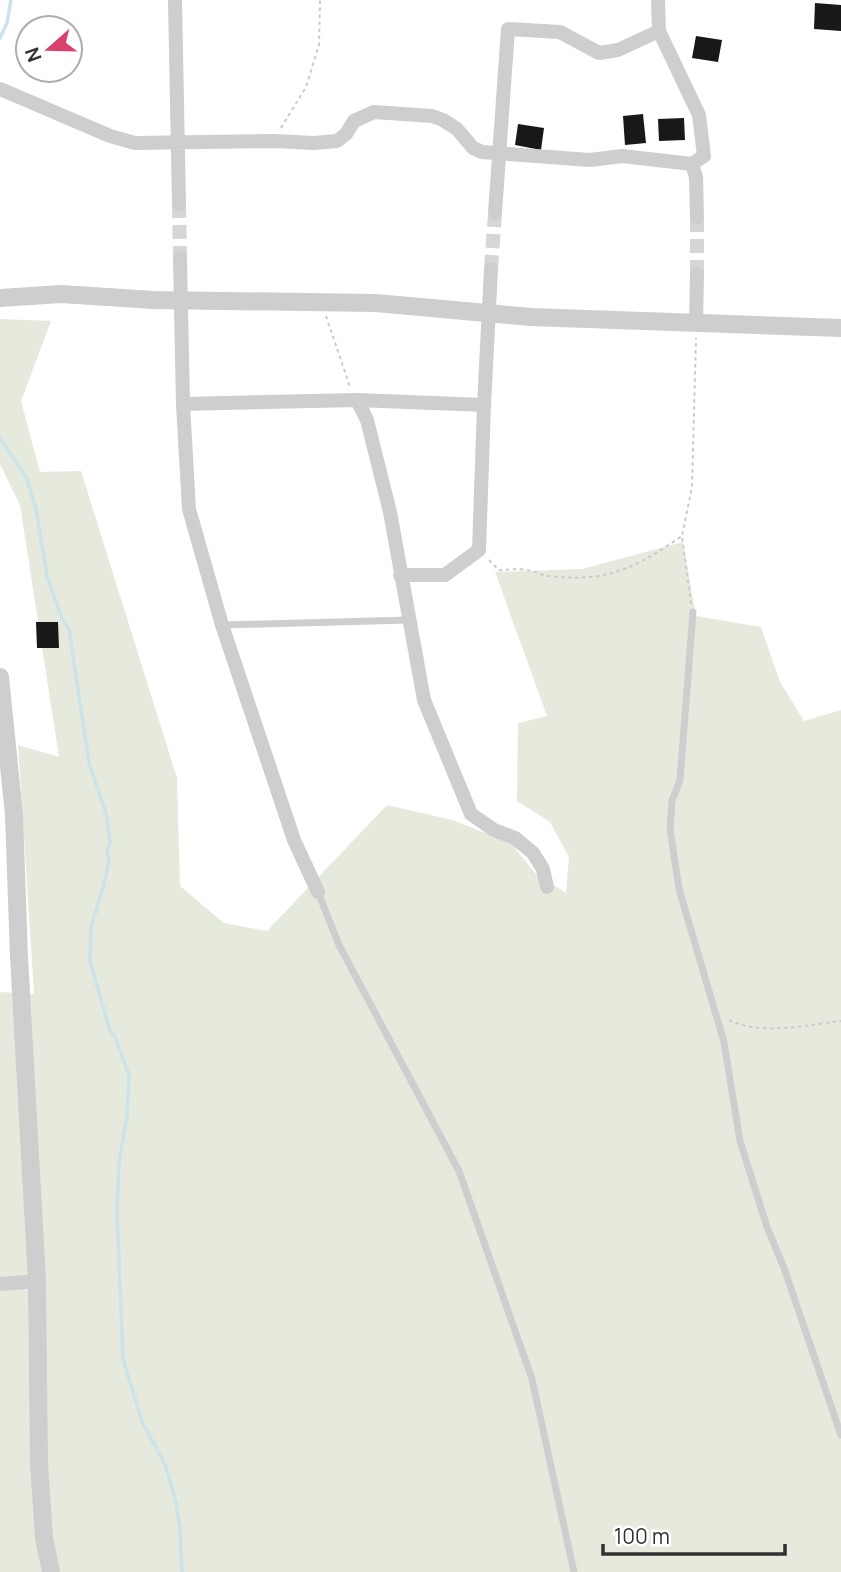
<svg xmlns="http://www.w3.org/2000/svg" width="841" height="1572" font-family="Manrope,sans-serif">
  <rect width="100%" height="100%" fill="#fff"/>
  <path fill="#e6eadd" d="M0 319 51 321 21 401 40 472 81 471 177 778 180 886 224 923 267 931 387 805 452 820 511 843 535 873 566 893 569 857 550 822 517 801 518 723 547 716 495 572 582 569 683 542 696 616 761 627 780 682 804 721 841 710V1572H0V992L34 994 18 745 59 757 20 505 0 464Z"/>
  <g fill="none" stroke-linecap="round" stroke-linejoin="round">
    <path stroke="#cbe3e9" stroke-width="3.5" d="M0 38 7 23 11 0
      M0 438 27 479 36 509 47 576 61 616 69 630 89 763 106 813 110 842 107 853 109 861 104 884 91 927 90 961 110 1031 115 1037 129 1075 127 1117 119 1162 117 1211 123 1359 142 1421 166 1467 176 1502 180 1529 182 1572"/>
  </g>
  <path fill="#181818" d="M815 3 841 5V31L814 29Z
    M696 36 722 40 718 62 692 58Z
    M643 114 646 143 625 145 623 116Z
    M684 118 685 140 659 141 658 119Z
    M518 124 544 128 541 150 515 145Z
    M36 622H58L59 648H37Z"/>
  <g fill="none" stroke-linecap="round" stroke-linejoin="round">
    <path stroke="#d6d6d6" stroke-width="14" stroke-dasharray="14 7" stroke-linecap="butt" d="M179 204 180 258
      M491 269 495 213
      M697 274V218"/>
    <path stroke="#cbcbcb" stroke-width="2" stroke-dasharray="3.5 3.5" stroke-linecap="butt" d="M281 128 306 87 319 45 320 0
      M326 316 350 387
      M489 560 499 570C508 570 518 568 527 570 534 571 541 575 548 576 608 583 635 568 682 536
      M691 604 682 536 692 487 696 338
      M729 1020C762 1036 806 1025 841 1021"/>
    <path stroke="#cecece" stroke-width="7" d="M693 612 680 780 672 801 670 829 679 889 724 1042 740 1141 767 1227 784 1268 841 1435
      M223 625 409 620
      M318 892 339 945 459 1171 532 1379 574 1572"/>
    <path stroke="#cecece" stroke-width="14" d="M175 0 179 204
      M658 0 659 31 699 115 704 156 692 164 696 177 697 218
      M0 89 110 136 135 143 274 141 314 143 337 141 346 134 354 121 374 112 432 116 443 120 457 129 473 148 482 152 590 160 622 156 692 164
      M495 213 508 29 560 32 599 53 618 50 659 31
      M180 258 183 404 189 509 222 625 294 840 318 892
      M696 322 697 274
      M357 400 367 420 390 512 424 700 471 814 494 830 515 838 533 853 543 869 547 887
      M183 404 357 400 484 405 491 269
      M400 575H445L479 550 484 405
      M0 1284 37 1281"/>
    <path stroke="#cecece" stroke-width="18" d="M0 298 61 294 154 300 376 303 531 317 841 328
      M0 677 14 815 19 957 37 1281 39 1464 44 1538 51 1572"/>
  </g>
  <g transform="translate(49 49) rotate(250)"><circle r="33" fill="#ffffff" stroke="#adadad" stroke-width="2"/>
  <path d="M0-5L12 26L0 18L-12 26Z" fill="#d9426a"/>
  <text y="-10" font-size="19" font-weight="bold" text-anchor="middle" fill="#313131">N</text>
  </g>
  <path d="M603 1544v10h182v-10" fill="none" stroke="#313131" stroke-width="3.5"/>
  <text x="614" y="1544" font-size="21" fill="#313131" stroke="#ffffff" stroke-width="5" paint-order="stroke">100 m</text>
</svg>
